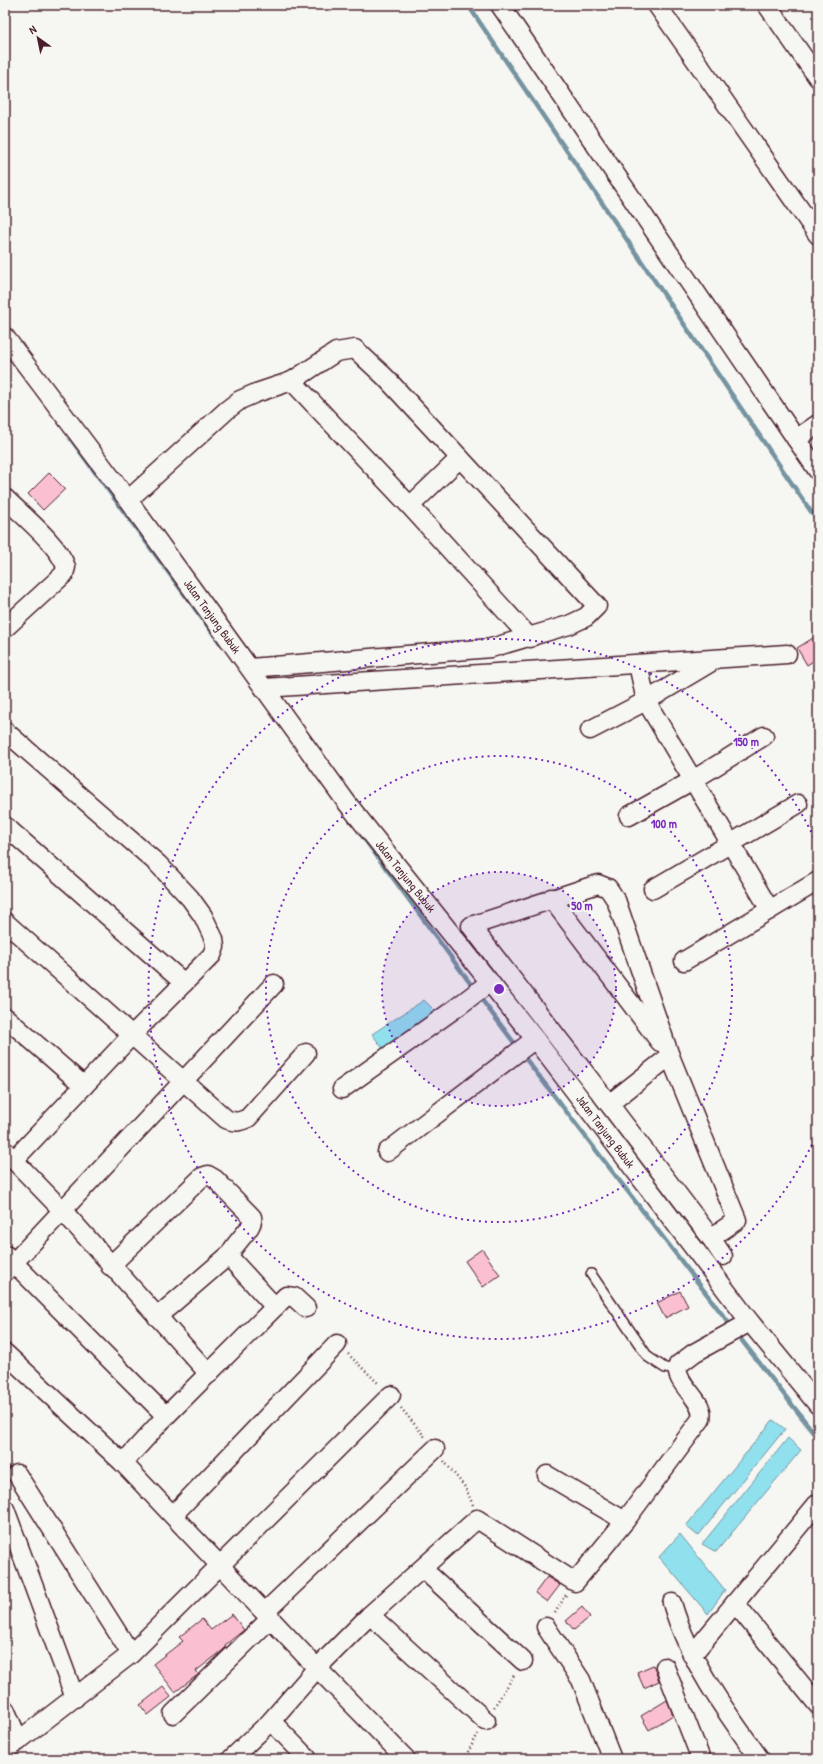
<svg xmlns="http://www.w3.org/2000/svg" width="823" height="1764" font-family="'Patrick Hand',sans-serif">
  <rect width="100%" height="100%" fill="#f6f6f2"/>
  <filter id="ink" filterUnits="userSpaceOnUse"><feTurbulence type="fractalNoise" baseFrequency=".025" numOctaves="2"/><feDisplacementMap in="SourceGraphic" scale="8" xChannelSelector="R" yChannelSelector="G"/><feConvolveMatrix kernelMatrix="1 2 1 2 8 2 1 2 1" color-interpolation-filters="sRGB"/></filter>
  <g filter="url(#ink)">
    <path fill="#90e0ee" stroke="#7493a0" d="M424 1000 440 1016 387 1054 372 1034Z
      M773 1420 785 1429 698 1536 686 1526Z
      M788 1438 801 1450 716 1552 702 1544Z
      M680 1534 725 1590 708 1614 659 1557Z"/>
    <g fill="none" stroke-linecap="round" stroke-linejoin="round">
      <path stroke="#7493a0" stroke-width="4.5" d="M468 5 818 522
        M70 438 220 643
        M360 833 475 990
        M479 996 518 1048
        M522 1054 732 1327
        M736 1333 818 1438"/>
    </g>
    <path fill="#fac0d1" stroke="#4a1f2b" d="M49 473 65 489 43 510 28 494Z
      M818 635V658L807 665 797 648Z
      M482 1249 500 1275 483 1287 465 1261Z
      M680 1291 688 1306 665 1318 657 1303Z
      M547 1577 560 1585 547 1602 535 1593Z
      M582 1607 590 1617 574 1630 566 1621Z
      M232 1614 244 1630 225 1645 226 1647 222 1651 196 1671 199 1674 175 1692 153 1664 183 1641 179 1637 202 1619 211 1630Z
      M653 1665 659 1681 644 1688 637 1672Z
      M163 1687 171 1697 148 1715 140 1705Z
      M667 1700 673 1715 649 1730 641 1716Z"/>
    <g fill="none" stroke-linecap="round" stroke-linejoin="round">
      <g stroke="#4a1f2b" stroke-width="12">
        <path id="lane" d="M591 1274 648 1357 665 1368 677 1370"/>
      </g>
      <g stroke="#4a1f2b" stroke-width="21">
        <g id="street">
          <path d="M500 5 818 471"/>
          <path d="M657 5 818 235"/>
          <path d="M767 5 818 78"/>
          <path id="s1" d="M5 337 128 500 347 803 535 1039 750 1322 818 1405"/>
          <path d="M292 381 410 506 530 638"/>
          <path d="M796 439 818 424"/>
          <path d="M5 498C22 515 59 545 66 567L64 574 5 628"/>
          <path d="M128 500 227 410 240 400 256 393 292 381 336 352 355 349 385 377 597 606 586 617 569 625 491 648 250 668"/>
          <path d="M410 506 460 458"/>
          <path d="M638 664 646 701 770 910"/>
          <path d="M264 688 787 654"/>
          <path d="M590 730 646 701 713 661"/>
          <path d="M5 731 158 864 190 898 203 916 214 939 215 947 212 955 132 1035 14 1160"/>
          <path d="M629 816 693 780 764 736"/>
          <path d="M5 826 184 983"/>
          <path d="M598 884 608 888 616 900 670 1056 737 1220 711 1238 609 1104 471 926Z"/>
          <path d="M653 889 798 804"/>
          <path d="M551 898 660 1042"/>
          <path d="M5 922 226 1119C235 1123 239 1122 248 1118L306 1053"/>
          <path d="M684 961 818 881"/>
          <path d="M5 1017 84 1086"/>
          <path d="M342 1089 456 1008 490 982"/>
          <path d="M609 1104 670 1056"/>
          <path d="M5 1151 63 1211 209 1374"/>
          <path d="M387 1152 535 1039"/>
          <path d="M711 1238 723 1256"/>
          <path d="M6 1255 166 1416"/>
          <path d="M110 1266 202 1177 208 1175 215 1179 252 1217C255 1227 234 1243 230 1254L232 1260 275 1307"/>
          <path d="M5 1272 274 984"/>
          <path d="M157 1317 230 1254"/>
          <path d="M5 1353 123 1463 317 1668 271 1721 231 1759"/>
          <path d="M123 1463 166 1416 286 1296 294 1297 306 1308"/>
          <path d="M17 1474 131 1654"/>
          <path d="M547 1475 625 1521"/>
          <path d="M5 1509 75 1698"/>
          <path d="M173 1515 337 1344"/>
          <path d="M423 1569 523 1661"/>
          <path d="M672 1603C689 1661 725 1711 760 1759"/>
          <path d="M735 1603 818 1705"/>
          <path d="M265 1612 435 1449"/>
          <path d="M370 1615 486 1721"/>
          <path d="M546 1627 581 1680 612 1759"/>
          <path d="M692 1655 817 1504"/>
          <path d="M665 1667 701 1759"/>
          <path d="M5 1709 19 1741"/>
          <path d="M173 1714 271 1618"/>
          <path d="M271 1721 308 1759"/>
          <path d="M5 1751 131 1654 391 1395"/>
          <path d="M406 1759 317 1668 370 1615 477 1519 575 1582 625 1521 701 1419C706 1400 673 1384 678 1365L694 1353 750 1322"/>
        </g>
      </g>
      <path stroke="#4a1f2b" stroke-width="2.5" stroke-dasharray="1 3" stroke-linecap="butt" d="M348 1354 379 1384
        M401 1408 425 1437
        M444 1461 465 1487 473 1505
        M555 1613 566 1595
        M494 1707 515 1674
        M464 1759 478 1734"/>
      <use href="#lane" stroke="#f6f6f2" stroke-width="9"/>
      <use href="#street" stroke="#f6f6f2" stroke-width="18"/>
    </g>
  </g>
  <circle cx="499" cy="989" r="117" fill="#7b2cbf" fill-opacity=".12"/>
  <g fill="none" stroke="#7b2cbf" stroke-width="2" stroke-dasharray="2 4">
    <circle cx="499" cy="989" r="117"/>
    <circle cx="499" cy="989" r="233"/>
    <path d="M817 1134A350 350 0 1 1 817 844"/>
  </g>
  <g text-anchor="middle" stroke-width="4" stroke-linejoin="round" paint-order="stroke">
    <g font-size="12" fill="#4a1f2b" stroke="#f6f6f2">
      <text dy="4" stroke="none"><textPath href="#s1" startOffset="348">Jalan Tanjung Bubuk</textPath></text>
      <text dy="4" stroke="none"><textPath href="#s1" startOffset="672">Jalan Tanjung Bubuk</textPath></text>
      <text dy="4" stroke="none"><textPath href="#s1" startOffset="996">Jalan Tanjung Bubuk</textPath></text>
    </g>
  </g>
  <circle cx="499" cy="989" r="6" fill="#7b2cbf" stroke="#f6f6f2" stroke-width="2"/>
  <g font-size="12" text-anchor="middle" font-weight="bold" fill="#7b2cbf" stroke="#f6f6f2" stroke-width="4" stroke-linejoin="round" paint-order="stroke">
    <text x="746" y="746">150 m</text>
    <text x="664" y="828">100 m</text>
    <text x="582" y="910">50 m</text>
  </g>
  <rect width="823" height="1764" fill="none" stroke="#f6f6f2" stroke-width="20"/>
  <rect x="10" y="10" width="803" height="1744" fill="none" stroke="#4a1f2b" stroke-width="1.5" filter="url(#ink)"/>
  <g transform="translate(38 38) rotate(327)" stroke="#f6f6f2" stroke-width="3" paint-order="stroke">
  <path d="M0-3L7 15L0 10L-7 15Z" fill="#4a1f2b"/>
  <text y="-6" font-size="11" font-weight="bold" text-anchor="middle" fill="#4a1f2b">N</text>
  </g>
</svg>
